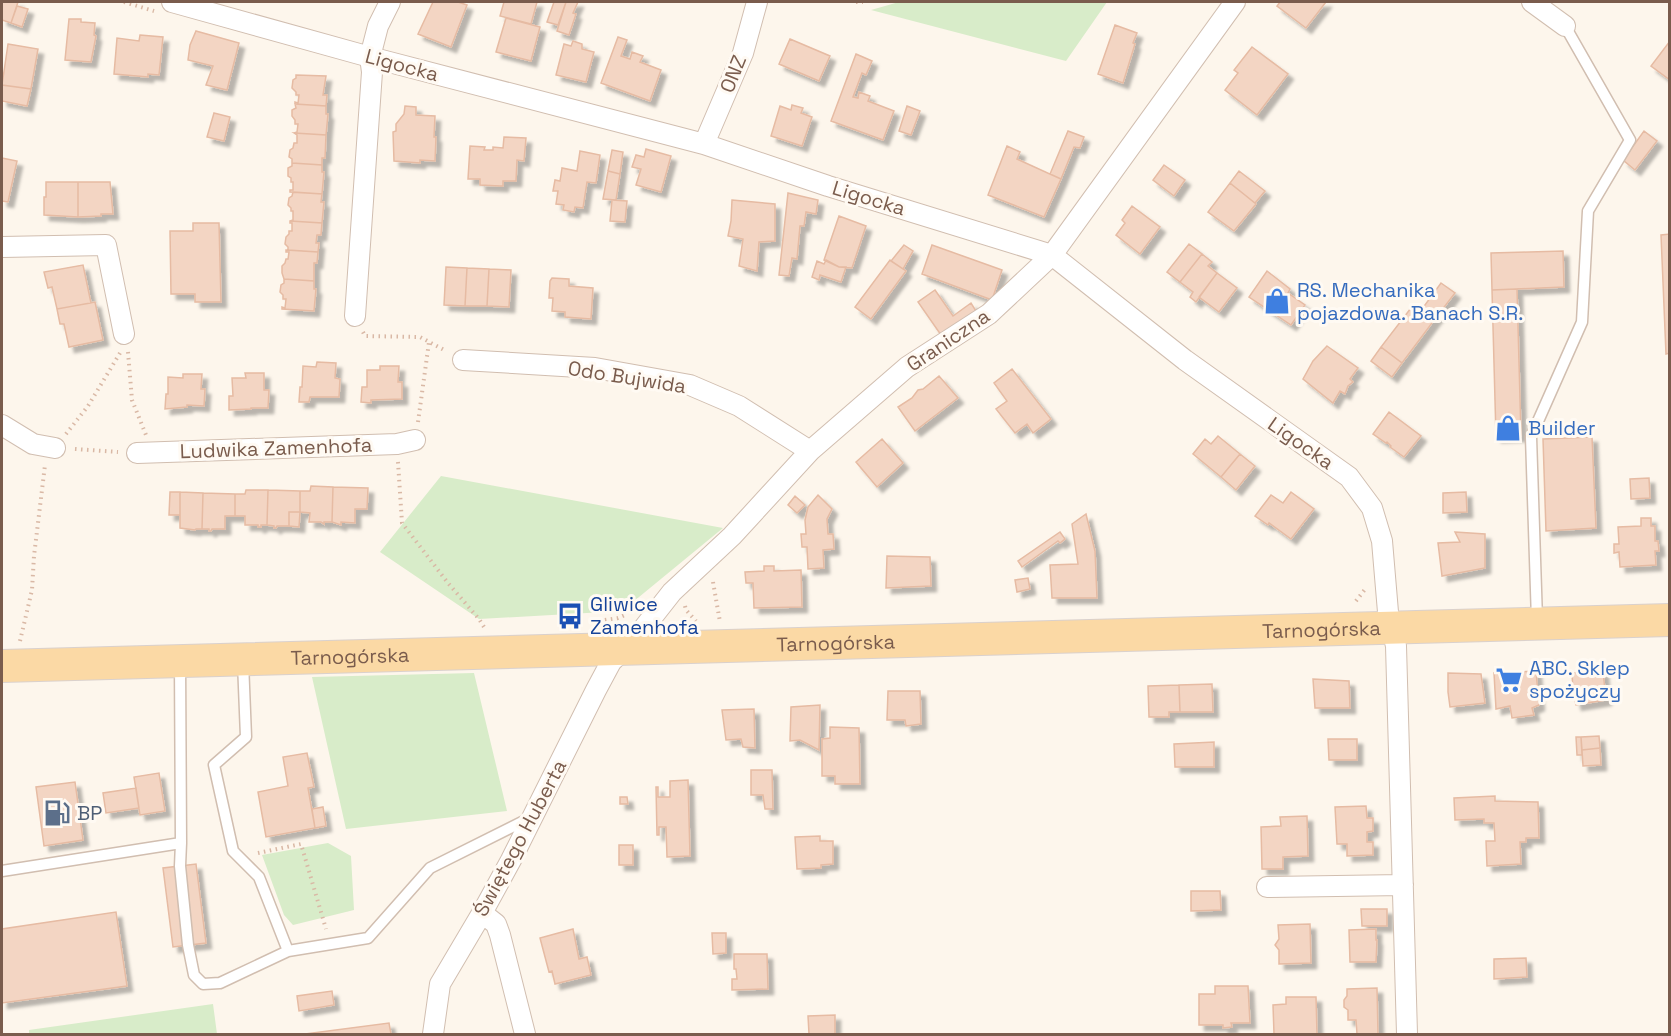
<svg xmlns="http://www.w3.org/2000/svg" width="1671" height="1036" font-family="'Space Grotesk',sans-serif">
  <defs>
    <filter id="shadow"><feDropShadow dx="5.5" dy="5.5" stdDeviation="1.5" flood-color="#0004"/></filter>
  </defs>
  <rect width="100%" height="100%" fill="#fdf6ec"/>
  <path fill="#d8ecc9" d="M899 2H1107L1066 61 871 10Z
    M441 476 723 528 622 611 479 619 380 552Z
    M474 673 507 811 346 829 312 677Z
    M328 843 351 856 354 910 293 925 284 915 262 855Z
    M213 1004 217 1034H29V1030Z"/>
  <path fill="#f3d5c3" stroke="#e6bba3" stroke-width="1.5" filter="url(#shadow)" d="M2 2H18L11 23 2 20Z
    M433 2H458L467 5 451 47 418 34Z
    M504 2H537L531 24 500 16Z
    M554 2H566L558 25 547 22Z
    M566 2H578L573 13 576 14 569 35 557 31Z
    M1280 2H1326L1306 28 1277 6Z
    M17 6 28 9 22 27 11 23Z
    M506 18 540 27 531 61 496 52Z
    M69 19H81V22L95 23 94 35 96 36 91 62 65 60Z
    M1115 25 1137 33 1133 43 1135 44 1123 83 1098 74Z
    M196 31 239 43 227 90 206 85 213 66 188 60 190 45Z
    M140 35 163 37 159 75 148 74V77L114 74 117 38 139 41Z
    M618 37 627 40 621 56 630 59 632 52 643 56 640 62 661 70 650 101 601 83Z
    M790 39 830 56 819 81 779 64Z
    M573 41 582 44V49L594 52 586 82 556 75 564 44 571 46Z
    M1670 41V80L1651 66Z
    M8 44 38 49 31 89 2 85Z
    M1252 47 1288 74 1257 115 1225 90 1238 73 1234 70Z
    M856 54 872 61 866 75 862 73 853 97 858 98 859 92 870 96 868 101 894 111 883 140 831 121Z
    M296 75 326 76 323 95H327L326 106 295 104V102L298 103 299 95H296V92L292 88 293 80 296 78Z
    M2 85 31 89 27 106 2 101Z
    M295 104 326 106V114H328L326 135 294 133 297 132 298 124H295V120L292 116V110L296 108Z
    M792 105 803 108 801 113 812 117 802 146 771 136 780 106 791 110Z
    M405 106 416 107V115L435 116 434 137H436L435 161 420 160V163L394 161 393 132 396 131V124L404 114Z
    M907 106 920 111 911 135 899 131Z
    M214 113 230 117 224 141 207 137Z
    M1068 131 1084 137 1080 148 1074 147 1061 179 1050 174Z
    M1644 131 1657 141 1635 170 1623 160Z
    M294 133 326 135 325 158H322V165L292 163V159L289 157 290 150 293 148 294 143H297V135Z
    M504 137 526 138 524 161 517 160 516 181H503V186H500L480 185V179H468L470 146 485 147 484 150H493V147L503 148Z
    M1007 146 1020 152 1017 159 1061 179 1044 217 988 195Z
    M646 149 671 156 661 192 636 185 641 169 632 167 636 155 644 157Z
    M612 150 623 152 620 174 608 171Z
    M580 151 600 155 596 183 587 182 583 208 575 207 574 212 563 210 564 205 556 204 558 191H553L555 180 560 181 562 168 577 171Z
    M2 158 17 161 8 202 2 201Z
    M292 163 322 165V172H324L322 194 290 192V190H293V182H291V178L288 176V168L292 166Z
    M1164 165 1185 180 1174 196 1153 180Z
    M608 171 620 174 616 200 603 199Z
    M1239 171 1265 191 1255 203 1230 183Z
    M46 182H78V217L44 215V197H46Z
    M78 182H110L113 214H101V216L78 217Z
    M1230 183 1256 204 1234 231 1208 212Z
    M293 192 322 194 321 202H324L322 223 290 221 293 220V211H291V208L288 205 289 198 292 196Z
    M788 193 818 200 816 214 806 212 804 226H800L797 259 792 258 789 276 779 275Z
    M612 200 627 201 625 222 610 221Z
    M732 200 775 204V241L759 242 757 271 739 266 743 239 728 236 731 221Z
    M1132 206 1160 227 1140 254 1116 235 1125 223 1122 220Z
    M839 216 866 226 852 268 839 267 824 260Z
    M290 221 322 223 321 235H317L316 243H319L318 252 288 250V247L285 244 286 237 289 234V231H292V223H290Z
    M193 223H219L221 302H195V294H171L170 231H193Z
    M1670 234V353L1666 354 1661 235Z
    M1189 244 1202 254 1180 282 1167 272Z
    M904 245 913 251 903 269 891 261Z
    M932 245 1002 270 992 300 922 274Z
    M286 250 318 252 317 263H314V281L284 279 282 273V266L285 263 286 259H288L289 252H286Z
    M1563 251 1564 287 1492 290 1491 253Z
    M1202 254 1212 262 1208 266 1217 273 1196 302 1190 297 1193 292 1180 282Z
    M826 260 839 267H846L841 282 820 275 819 280 812 277 817 261 824 264Z
    M890 260 906 271 871 319 855 307Z
    M83 265 91 303 57 309 52 287 48 288 44 272Z
    M446 267 467 268 465 306 444 305Z
    M467 268 489 269 487 306H465Z
    M489 269 511 270 509 307 487 306Z
    M1267 271 1290 289 1288 293 1305 305 1291 325 1249 297Z
    M1217 273 1237 288 1219 312 1199 297Z
    M552 278 569 279V286L593 288 591 319 565 317V312L552 311 553 298H549L550 281Z
    M284 279 314 281V289H316L314 311 282 309V307L285 308 286 299H283V295L280 292 281 285 284 283Z
    M1441 283 1455 293 1435 319 1422 309Z
    M1517 289 1521 436 1496 437 1492 290Z
    M935 290 953 316 971 303 976 311 941 335 918 302Z
    M95 302 103 340 69 347 64 324H60L57 309Z
    M1414 304 1435 319 1402 363 1381 347Z
    M1327 346 1358 368 1350 379 1353 382 1348 386 1345 394 1340 391 1333 403 1303 379 1313 361Z
    M1381 347 1402 363 1392 377 1371 361Z
    M317 362 336 363 335 378 340 379 339 397H310L309 402H299L300 387H302L303 366 316 367Z
    M380 366H399L398 382H402V399L371 400V403L361 402 362 387H367V370H380Z
    M1012 369 1051 419 1033 433 1027 424 1015 433 996 409 1007 401 994 383Z
    M245 373H264V390H269L268 408H251V409L229 410V396H233L232 378H246Z
    M183 374H202L201 389H205L204 406 187 405V407L165 409 166 394H168V377L183 378Z
    M939 376 958 398 915 431 898 407 912 398 918 390 923 389Z
    M1389 412 1421 436 1404 457 1390 447 1391 446 1387 442 1386 443 1373 434Z
    M1218 436 1240 454 1221 477 1193 454 1205 439 1211 444Z
    M1592 437 1596 528 1546 531 1543 439Z
    M882 439 903 463 877 487 856 462Z
    M1240 454 1255 466 1236 490 1221 477Z
    M1649 478 1650 498 1631 499 1630 479Z
    M311 486 333 487 332 522H324V524L321 522H309L310 513 300 512V491H310Z
    M333 487 368 488 367 509H355V523L341 522V525L332 522Z
    M246 490H268L267 525H261V527H258V525H245V516H235V494H245Z
    M268 490 300 491V512H289V526H277L276 528H274V526L267 525Z
    M170 492H180V515H169Z
    M180 492 203 493 202 529H196L195 530 180 528Z
    M1291 492 1314 509 1291 539 1269 523 1268 525 1255 516 1271 495 1283 503Z
    M1466 492 1467 512 1443 513V493Z
    M203 493 235 494V516H225V529H212L211 531H209V529H202Z
    M818 495 832 509 827 519 828 534H833L834 549 823 550 824 568 808 569 807 547H802L801 534H806L805 520 808 507Z
    M795 496 805 505 797 513 788 505Z
    M289 512H300L299 527 289 526Z
    M1086 514 1095 551 1097 598H1052L1050 565 1078 564 1072 524Z
    M1641 518H1651V526H1655V541H1658L1659 551H1655L1656 565 1620 567 1619 552 1614 553V544H1619L1618 527 1641 526Z
    M1060 532 1065 539 1060 543 1058 541 1022 567 1018 561Z
    M1455 532 1485 534V568L1442 576 1438 543 1460 542Z
    M887 556 930 557 931 586 886 588Z
    M764 566H774V571L801 570 802 607 754 608 753 583H746L745 572 764 571Z
    M1028 578 1030 589 1017 592 1015 580Z
    M1536 671 1539 705 1532 708 1534 715 1512 718 1510 706 1496 709 1494 673Z
    M1603 671 1606 700 1576 705 1573 692 1572 673Z
    M1448 673 1481 674 1485 703 1450 707 1448 692Z
    M1313 679 1349 681 1350 708H1315Z
    M1212 684 1213 712H1180L1179 685Z
    M1179 685 1180 712H1169V717H1149L1148 686Z
    M888 691H920L921 724 906 726 905 720H887Z
    M820 705 819 750 800 740 790 741 791 707Z
    M754 709 755 748 743 747 741 739 726 740 722 710Z
    M830 727 859 728 860 784H835V776H822V739L830 738Z
    M1599 736 1600 748 1582 750 1581 737Z
    M1576 737H1581L1582 755H1577Z
    M1328 739H1357V760H1329Z
    M1214 742V767H1175L1174 744Z
    M1600 748 1601 765 1583 766 1582 750Z
    M307 753 314 787 308 788 315 828 266 837 258 792 288 786 283 757Z
    M751 770H772L773 809H765L763 795H751Z
    M159 773 165 811 140 815 134 777Z
    M688 780 690 856 667 857 666 827H659V835H657L656 787H658V797H670V781Z
    M75 782 83 840 44 846 36 787Z
    M136 788 139 808 106 813 103 793Z
    M1495 796V801L1538 802 1539 838H1526V842H1520L1521 864 1487 866 1486 841H1495L1494 823H1484V819L1455 820 1454 798Z
    M620 797H627L628 804H620Z
    M1366 806 1367 818H1373V831L1367 832V842H1373V855L1347 856V844H1337L1335 807Z
    M323 807 326 826 315 828 312 809Z
    M1307 816 1308 856 1283 857V869H1262L1261 827 1281 826 1280 817Z
    M820 836V841H833V864L821 865V868L797 869 795 837Z
    M619 845H633V865H619Z
    M196 864 206 943 173 947 163 868Z
    M1191 891H1220L1221 910 1191 911Z
    M1361 909H1387V926H1362Z
    M116 912 127 986 2 1003V929Z
    M1310 924 1311 963 1279 964V950L1275 945 1279 939 1278 925Z
    M573 929 579 959 587 957 591 975 555 984 552 971 549 972 540 938Z
    M1376 929V940H1377L1376 962H1350L1349 930Z
    M712 933H726V953L713 954Z
    M734 954H767L768 989 732 990V979H737L736 969H734Z
    M1526 958 1527 977 1494 979V959Z
    M1215 986H1248L1250 1023H1231L1232 1027 1223 1028V1025H1199V994H1215Z
    M1377 988 1378 1034H1357L1356 1020H1348V1010L1344 1007V1000L1347 996V989Z
    M332 991 334 1005 299 1011 297 996Z
    M1286 997H1316L1317 1034H1274L1273 1005 1286 1004Z
    M835 1015V1034H809L808 1016Z
    M389 1023 391 1034H305Z"/>
  <g fill="none" stroke-linecap="round" stroke-linejoin="round">
    <g stroke="#d1beb0" stroke-width="13">
      <path id="service" d="M1537 620 1531 437 1582 322 1588 211 1630 140 1565 26
        M243 662 246 737 214 765 233 851 259 877 288 951 368 938 430 868 530 818
        M181 843 180 866 188 945 194 975 203 984 220 983 288 951
        M2 871 181 843 180 662"/>
    </g>
    <g stroke="#d1beb0" stroke-width="22">
      <path id="minor" d="M172 2 370 57 704 144 828 186 1052 255 1185 360 1349 477 1372 508 1382 541 1388 612 1396 646 1407 1034
        M1532 2 1565 26
        M704 144 743 53 757 2
        M2 247 106 245 124 334
        M355 316 372 72 370 57 378 26 390 2
        M463 360 595 368 690 385 739 406 810 451
        M2 425 33 444 55 448
        M137 453 397 444 415 440
        M1267 887 1403 885
        M482 913 496 924 500 935 525 1034
        M433 1034 440 984 482 913 511 860 596 690 611 662 639 634 672 592 732 536 810 451 907 367 989 314 1052 255 1235 2"/>
    </g>
    <g stroke="#dad1cd" stroke-width="34">
      <g id="primary">
        <path id="s1" d="M2 666 1670 620"/>
      </g>
    </g>
    <path stroke="#d9b8a5" stroke-width="4" stroke-dasharray="1.5 4.5" stroke-linecap="butt" d="M124 2 154 11
      M856 2H863
      M363 332 365 336 420 337 446 351
      M128 352 132 400 146 435
      M418 422 429 342
      M66 434 88 406 120 353
      M75 449 118 452
      M398 462 402 523 448 583 479 619 484 627
      M713 582 720 622
      M1356 601 1366 588
      M685 606 686 610 696 621
      M599 621 618 618 627 614
      M20 641 32 590 34 556 45 465
      M258 853 301 844 326 929"/>
    <use href="#service" stroke="#fff" stroke-width="10"/>
    <use href="#minor" stroke="#fff" stroke-width="20"/>
    <use href="#primary" stroke="#fbd9a5" stroke-width="32"/>
  </g>
  <defs>
    <g id="shop-bare" transform="scale(2.07)"><path d="M-5-2.5h2.3a2.7 3.5 0 0 1 5.4 0H5L5.5 6h-11ZM-1.5-2.5h3a1.5 2.3 0 0 0-3 0Z" fill="#3f7fe0" stroke="#fffaf3" stroke-width="2.5" paint-order="stroke"/></g>
    <g id="bus-bare" transform="scale(2.07)"><path d="M-5-6H5V4H4V6H2V4H-2V6H-4V4H-5ZM-3.5-4V0h7V-4ZM-3.5 1.2v1.5H-2V1.2ZM2 1.2v1.5H3.5V1.2Z" fill="#1a4fb4" stroke="#fffaf3" stroke-width="2.5" paint-order="stroke"/></g>
    <g id="supermarket-bare" transform="scale(2.07)"><path d="M-6-5.5h2.5l.6 2H6L4.5 2H-2.5L-4.4-4H-6ZM-1.5 3.2a1.3 1.3 0 1 0 .1 0ZM3 3.2a1.3 1.3 0 1 0 .1 0Z" fill="#3f7fe0" stroke="#fffaf3" stroke-width="2.5" paint-order="stroke"/></g>
    <g id="fuel-bare" transform="scale(2.07)"><path d="M-5.5-6h7V0h2V4h1.3V-2.5L3-4.5l.8-.8L6-3V5H2.5V1h-1V6h-7ZM-4.2-4.7v3.2H.2V-4.7Z" fill="#5c6f8a" stroke="#fffaf3" stroke-width="2.5" paint-order="stroke"/></g>
  </defs>
  <g fill-rule="evenodd">
    <use href="#shop-bare" x="1277" y="301"/>
    <use href="#shop-bare" x="1508" y="428"/>
    <use href="#bus-bare" x="570" y="616"/>
    <use href="#supermarket-bare" x="1509" y="680"/>
    <use href="#fuel-bare" x="57" y="813"/>
  </g>
  <g text-anchor="middle" stroke-width="6" stroke-linejoin="round" paint-order="stroke">
    <g font-size="20" fill="#7a5c4d" stroke="#fffaf3">
      <text transform="translate(402 65) rotate(15)" y="7">Ligocka</text>
      <text transform="translate(733 74) rotate(-68)" y="7">ONZ</text>
      <text transform="translate(869 198) rotate(17)" y="7">Ligocka</text>
      <text transform="translate(948 340) rotate(-34)" y="7">Graniczna</text>
      <text transform="translate(627 377) rotate(9)" y="7">Odo Bujwida</text>
      <text transform="translate(1301 443) rotate(35)" y="7">Ligocka</text>
      <text transform="translate(276 448) rotate(-2)" y="7">Ludwika Zamenhofa</text>
      <text dy="7" stroke="none"><textPath href="#s1" startOffset="1320">Tarnogórska</textPath></text>
      <text dy="7" stroke="none"><textPath href="#s1" startOffset="834">Tarnogórska</textPath></text>
      <text dy="7" stroke="none"><textPath href="#s1" startOffset="348">Tarnogórska</textPath></text>
      <text transform="translate(520 838) rotate(-62)" y="7">Świętego Huberta</text>
    </g>
    <g font-size="20" fill="#366cbe" stroke="#fffaf3" text-anchor="start">
      <text x="1297" y="297">RS. Mechanika<tspan x="1297" dy="23">pojazdowa. Banach S.R.</tspan></text>
      <text x="1528" y="435">Builder</text>
      <text x="1529" y="675">ABC. Sklep<tspan x="1529" dy="23">spożyczy</tspan></text>
    </g>
    <g font-size="20" fill="#164399" stroke="#fffaf3" text-anchor="start">
      <text x="590" y="611">Gliwice<tspan x="590" dy="23">Zamenhofa</tspan></text>
    </g>
    <g font-size="20" fill="#4e5e75" stroke="#fffaf3" text-anchor="start">
      <text x="77" y="820">BP</text>
    </g>
  </g>
  <rect width="1671" height="1036" fill="none" stroke="#7a5c4d" stroke-width="6"/>
</svg>
